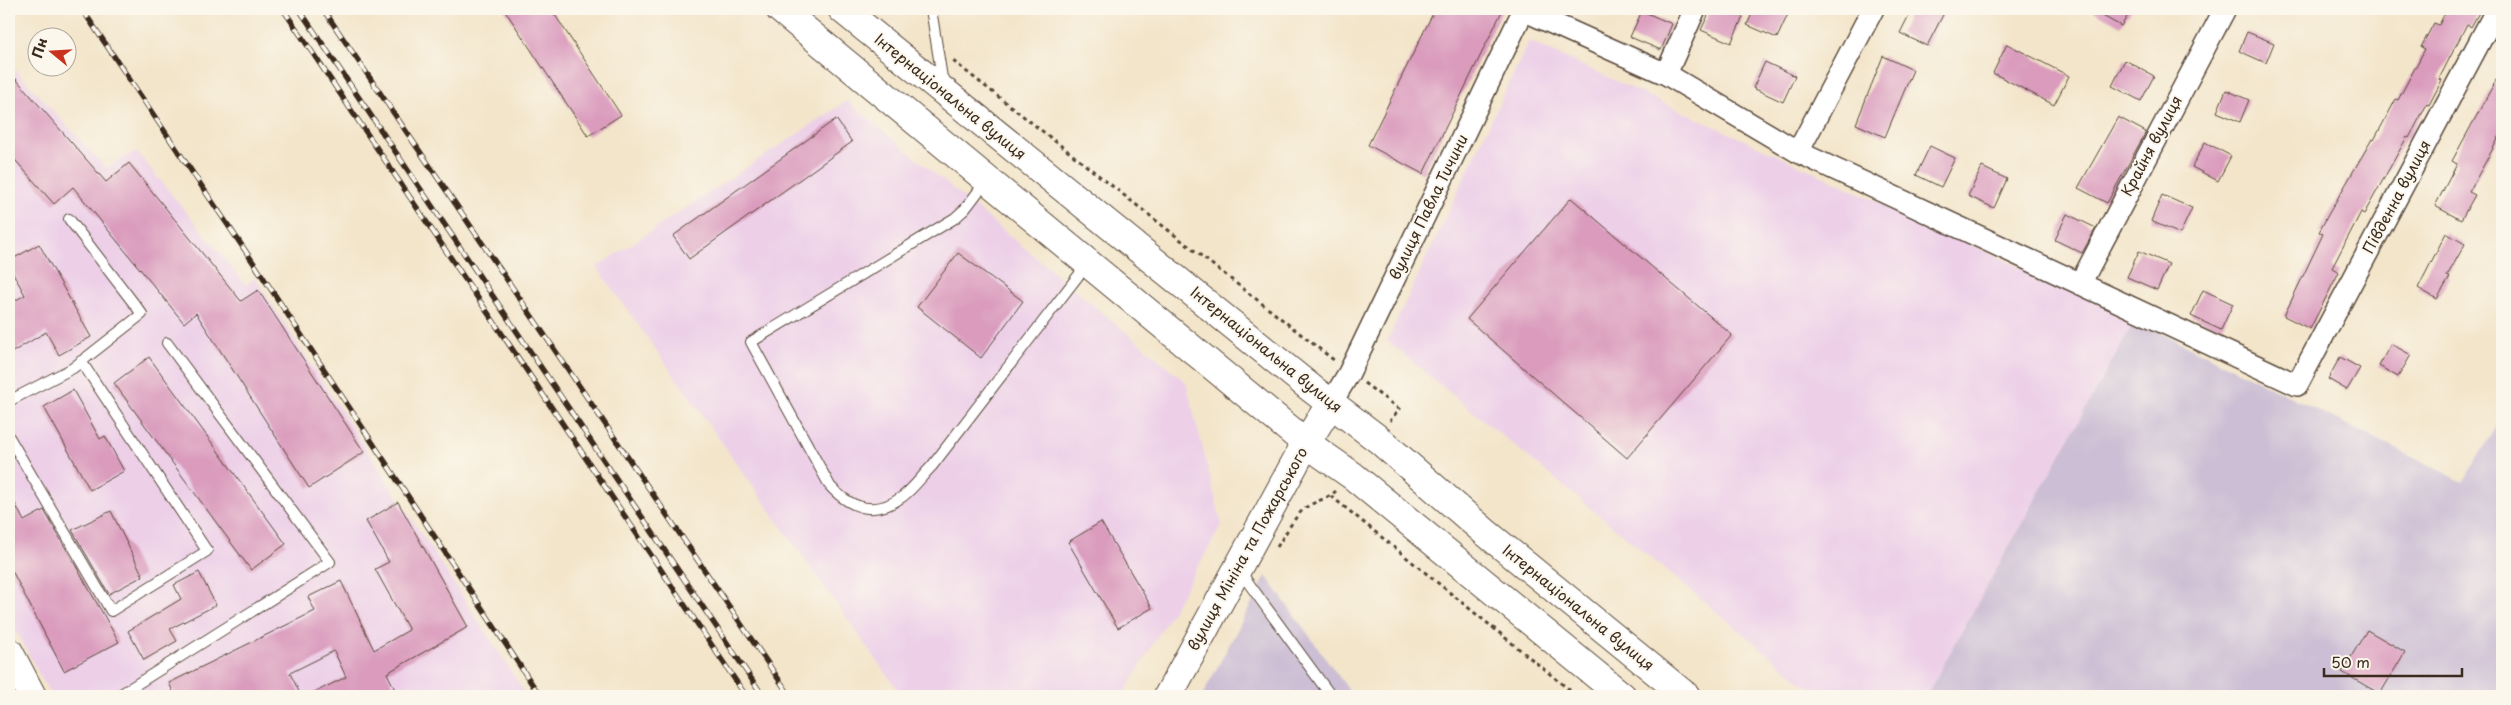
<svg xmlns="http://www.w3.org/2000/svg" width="2511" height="705" font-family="'Playpen Sans',sans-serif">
  <rect width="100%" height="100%" fill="#fbf7ec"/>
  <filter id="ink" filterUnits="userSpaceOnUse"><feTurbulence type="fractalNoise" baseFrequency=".02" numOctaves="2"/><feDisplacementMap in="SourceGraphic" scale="10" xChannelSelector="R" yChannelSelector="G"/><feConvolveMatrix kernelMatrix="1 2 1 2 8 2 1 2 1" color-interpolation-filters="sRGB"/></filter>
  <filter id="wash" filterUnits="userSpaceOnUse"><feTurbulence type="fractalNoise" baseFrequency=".0096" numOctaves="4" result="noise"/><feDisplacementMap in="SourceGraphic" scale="20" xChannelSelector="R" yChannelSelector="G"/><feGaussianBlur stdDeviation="1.12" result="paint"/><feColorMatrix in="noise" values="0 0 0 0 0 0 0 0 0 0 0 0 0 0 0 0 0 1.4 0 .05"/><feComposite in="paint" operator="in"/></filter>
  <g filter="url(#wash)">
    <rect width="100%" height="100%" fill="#f3e5ca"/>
    <path fill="#edd0e8" d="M1529 41 2135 320 1926 696H1819L1387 341Z
      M9 63 106 168 136 151 246 285 255 278 527 696H51L9 618Z
      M847 101 1186 382 1222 525 1123 696H902L597 267Z"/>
    <path fill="#ccbed4" d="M2135 320 2463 482 2502 418V696H1926Z
      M1266 576 1353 696H1202Z"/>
    <g id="blocks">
      <path fill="#da9bbd" d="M504 9H551L621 115 588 136Z
        M1435 9H1503L1423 174 1368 145Z
        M1711 9H1724L1743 17 1731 43 1701 30Z
        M1754 9H1781L1789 12 1777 38 1747 25Z
        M1912 9H1946L1927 46 1900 33Z
        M2090 9H2132L2121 26Z
        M2437 9H2481L2471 27 2467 24 2439 79 2442 80 2429 105 2427 104 2409 138 2407 137 2364 214 2361 212 2332 268 2339 272 2310 329 2284 316 2323 234 2319 232 2328 215 2372 139 2374 140 2396 99 2398 100 2425 49 2421 47 2434 23 2439 25 2445 13Z
        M1642 11 1672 24 1661 50 1630 37Z
        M2247 32 2274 43 2266 63 2239 51Z
        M2007 44 2069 76 2054 105 1993 73Z
        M1883 56 1913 70 1885 137 1856 124Z
        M2125 60 2154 76 2141 101 2112 86Z
        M1765 62 1795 76 1783 102 1753 88Z
        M2502 69V132L2469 192 2475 195 2461 220 2435 206 2457 164 2452 161Z
        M9 71 106 182 129 163 241 301 258 290 364 452 309 488 196 313 184 323 73 187 54 204 9 153Z
        M2226 90 2249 100 2240 122 2217 112Z
        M2118 117 2146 132 2107 203 2078 188Z
        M836 119 852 142 689 259 673 236Z
        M2205 142 2231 156 2218 181 2192 167Z
        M1930 146 1955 158 1941 187 1916 175Z
        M1982 167 2007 179 1994 208 1968 196Z
        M2162 195 2192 208 2180 234 2151 221Z
        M1571 198 1732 335 1627 458 1467 319Z
        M2067 214 2096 228 2082 253 2055 240Z
        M2446 233 2465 244 2447 276 2450 277 2437 299 2418 288Z
        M39 244 91 337 59 355 46 332 9 354V304L25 295 9 266V261Z
        M2139 251 2169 264 2157 290 2127 277Z
        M958 253 1023 301 981 358 917 307Z
        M2203 290 2233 304 2221 330 2191 316Z
        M2391 344 2411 355 2398 377 2379 366Z
        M149 357 286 544 251 570 114 383Z
        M2340 357 2360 368 2347 390 2328 379Z
        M73 390 100 439 105 436 124 471 90 490 44 407Z
        M9 492 24 521 44 510 119 642 64 671 9 565Z
        M398 502 468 627 387 673 398 696H307L346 677 334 651 290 673 301 696H175L169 683 315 611 308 597 341 581 374 650 409 630 375 569 389 562 366 521Z
        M111 511 143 576 109 594 72 530Z
        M1101 522 1152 608 1118 628 1068 542Z
        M199 572 216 605 170 629 177 641 144 660 128 631 181 599 174 585Z
        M2367 630 2405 652 2380 694 2342 672Z"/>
    </g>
  </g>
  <g filter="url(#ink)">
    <use href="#blocks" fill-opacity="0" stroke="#574638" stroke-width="1"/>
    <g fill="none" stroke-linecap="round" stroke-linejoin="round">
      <g stroke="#574638" stroke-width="12">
        <path id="lane" d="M931 9 943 84
          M987 180 965 209 955 218 751 342 830 486C850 508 875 517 902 497 913 489 922 476 932 466L1088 263
          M9 401 73 368 142 314 69 219
          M9 437 111 611 207 551 81 361
          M1239 570 1331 696
          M118 696 330 562 167 343"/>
      </g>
      <g stroke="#574638" stroke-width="24">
        <path id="street" d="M1523 10 1666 74 1798 152 2297 385 2497 9
          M1666 74 1695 9
          M1798 152 1873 9
          M2080 284 2225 9
          M1331 403 1349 373 1524 9"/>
      </g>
      <g stroke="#574638" stroke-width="30">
        <path id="secondary" d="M780 9 1306 443 1353 476 1622 696
          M842 9 1312 389 1378 439 1485 532 1686 696
          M9 652 32 696
          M1168 696 1306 443 1331 403"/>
      </g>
      <path stroke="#574638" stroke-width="3" stroke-dasharray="4 4" stroke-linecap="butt" d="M953 61 1335 361
        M1364 383 1399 409 1390 421
        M1331 496 1577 696
        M1277 547C1285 535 1294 517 1305 508 1315 501 1327 499 1336 491"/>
      <use href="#lane" stroke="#fff" stroke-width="10"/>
      <use href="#street" stroke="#fff" stroke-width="21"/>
      <use href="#secondary" stroke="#fff" stroke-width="28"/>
      <g stroke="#3b2a1e" stroke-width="5.5">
        <path id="rail" d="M82 9 259 271 540 696
          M283 9 746 696
          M299 9 763 696
          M323 9 790 696"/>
      </g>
      <use href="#rail" stroke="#fbf7ec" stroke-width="4" stroke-dasharray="11" stroke-linecap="butt"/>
    </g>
  </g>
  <g text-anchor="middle" stroke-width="4" stroke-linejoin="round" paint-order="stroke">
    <g font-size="15" fill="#3b2a1e" stroke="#fbf7ec">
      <text transform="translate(950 97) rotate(39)" y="5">Інтернаціональна вулиця</text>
      <text transform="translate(2152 146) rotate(-62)" y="5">Крайня вулиця</text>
      <text transform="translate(2397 197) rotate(-62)" y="5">Південна вулиця</text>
      <text transform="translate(1429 207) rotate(-64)" y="5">вулиця Павла Тичини</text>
      <text transform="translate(1266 350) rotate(39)" y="5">Інтернаціональна вулиця</text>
      <text transform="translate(1248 549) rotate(-61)" y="5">вулиця Мініна та Пожарського</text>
      <text transform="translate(1578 608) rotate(39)" y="5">Інтернаціональна вулиця</text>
    </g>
  </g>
  <rect width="2511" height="705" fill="none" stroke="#fbf7ec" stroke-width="30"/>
  <g transform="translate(52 52) rotate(288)"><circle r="24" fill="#fbf7ec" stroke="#aea59a"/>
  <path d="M0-4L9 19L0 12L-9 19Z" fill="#c8321e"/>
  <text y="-8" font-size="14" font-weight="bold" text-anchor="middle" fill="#3b2a1e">Пн</text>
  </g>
  <path d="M2324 668v8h138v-8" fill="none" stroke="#3b2a1e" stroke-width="2.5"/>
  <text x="2331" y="668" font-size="15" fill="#3b2a1e" stroke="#fbf7ec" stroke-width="4" paint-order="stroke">50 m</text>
</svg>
